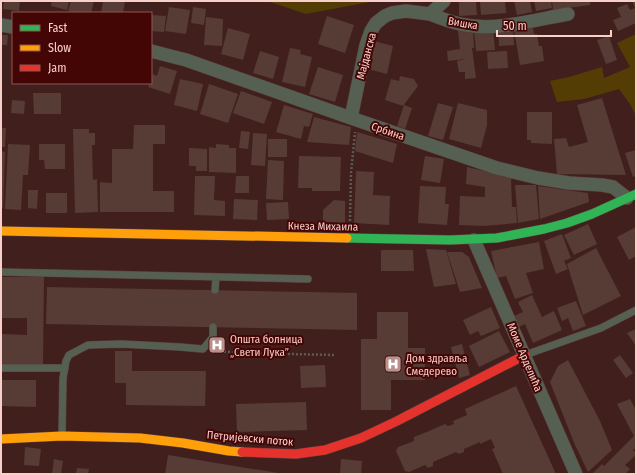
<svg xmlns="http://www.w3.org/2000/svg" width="637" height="475" font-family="'Fira Sans Condensed',sans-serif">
  <rect width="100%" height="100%" fill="#411f1d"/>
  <path fill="#543d04" d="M267 1H375L306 14Z
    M636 34V116L630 104 619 89 584 99 557 102 550 81 569 77 602 67 604 78 630 67 617 43Z"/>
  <path fill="#563c35" d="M4 1H20L19 11 3 9Z
    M52 1H69L67 10 51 6Z
    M71 1H94L91 13H75L68 11Z
    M103 1H125L123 13H101Z
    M459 1H476L477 15 459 16Z
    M498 1H505L506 13 481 15 480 2Z
    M514 1H530L532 12 517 15Z
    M534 1H551L552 8 536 11Z
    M552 1H590V5L553 10Z
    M632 1H636V23L618 31 613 20 621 17 617 8 627 4 630 10 635 8Z
    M169 7 190 10 186 34 165 31Z
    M193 7 206 9 204 25 191 23Z
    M152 15 166 16 164 32 151 31Z
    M327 16 354 25 345 53 318 44Z
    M206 17 223 19 222 46 204 45Z
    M228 28 250 34 243 60 221 54Z
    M513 28 514 45 499 46 498 29Z
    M533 28 534 34H537L539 46H542L544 61 520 65 514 30Z
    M473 29 474 48H472L476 78 465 79V72H459L457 61 466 59 448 61 447 51 460 49 458 31Z
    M493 29 495 50 476 51 474 30Z
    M1 35H8L7 45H1Z
    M609 36 617 60 606 64 597 40Z
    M374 41 393 46 387 74 368 69Z
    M290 48 301 50 300 54 312 57 305 87 282 82Z
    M260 51 279 57 273 79 253 73Z
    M507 51 508 68 488 69 487 52Z
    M160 66 177 71 170 94 148 87 150 83H151L153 74 157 76Z
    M318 67 343 75 335 102 309 94Z
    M400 76 414 79 418 86 403 106 385 100 391 79 399 81Z
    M180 79 203 84 197 111 174 105Z
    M209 84 238 94 228 123 200 114Z
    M241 91 272 102 264 124 233 113Z
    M33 93H61V114H34Z
    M602 98 626 175 557 174 554 139 566 138 569 147 588 142 577 105Z
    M12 100 25 101 24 114 11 113Z
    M438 103 453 107 443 140 428 136Z
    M458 103 487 110V125L481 148 449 139Z
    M284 105 313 114 309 127 304 126 301 139 276 132Z
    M404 105 412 108 405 129 397 126Z
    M527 112H552V144L531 143V140H527Z
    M314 117 351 127 349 145 307 142Z
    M134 125H165V144H153V191H174V212H100V182L112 183V149H133Z
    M1 128H6L5 147H1Z
    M73 129H89V133H95V145H92L93 180 97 179 98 212 75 213Z
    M241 131 250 132 248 149 239 148Z
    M357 132 397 144 393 163 355 151Z
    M253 133 267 134 265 166 251 165Z
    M268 139H287V157H268Z
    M8 144 30 145 28 175H23L21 210 5 209Z
    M39 144H65V169H45L44 160H39Z
    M216 144 229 145V148H236V173L209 172V147L216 148Z
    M189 148 207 149V171H196V166H189Z
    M636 150V176L633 177 625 153Z
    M1 151 5 152 3 208 1 207Z
    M299 156 341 157 340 191H312V188H298Z
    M425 156 444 159 440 183 421 180Z
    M268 160 284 161 283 200 266 199Z
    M467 167 511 177 512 207H516L517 223 484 226 459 225 460 196 485 197V187L466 184Z
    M356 171 374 172 373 195 390 196 389 225 354 223Z
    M195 176H215L214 200 225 201V216L194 215Z
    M236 176H249V193H235Z
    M515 185H536L539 219 518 223Z
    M420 186 446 187 445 204H449L447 225 418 223Z
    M538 186 588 193 589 202 540 219Z
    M28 190H38L37 209 28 208Z
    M46 193H67V213H46Z
    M234 199 258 200 257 220 233 219Z
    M334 200 345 201V223L323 222V210Z
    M288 202 289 219 267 220 266 203Z
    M588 224 597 244 574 255 564 235Z
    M636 227V256L629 260 617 237Z
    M562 234 571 258 564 261 568 269 556 274 544 241Z
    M539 242 544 269 526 273 533 293 515 299 506 276 497 278 491 251Z
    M596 248 621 296 583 315 567 264Z
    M426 249 446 250 456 284 434 287Z
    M381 250H413L414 271H381Z
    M447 252H462L469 257 482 288 460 292Z
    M1 277H44L43 365H1V334L27 335V318H1Z
    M47 287 357 293V330L46 324Z
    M532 295 542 317 554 311 562 330 533 343 525 324 517 328 512 317 523 312 518 302Z
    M576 301 586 326 573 331 568 318 562 321 557 308Z
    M491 307 500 328 481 336 478 331 470 335 463 320Z
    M377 312H408V348H425V380H391V410H361V339H377Z
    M636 329V346L627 333Z
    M499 331 510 352 479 367 469 346Z
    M462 344 470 375 459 378 451 347Z
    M115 351H132V371H206L205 406 126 405V383H115Z
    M620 355 633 373 626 378 613 360Z
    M568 360 600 421 612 450 588 472 575 445 550 382 558 366Z
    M325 365 326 387 301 388 300 366Z
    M1 380H36V407L1 406Z
    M516 386 556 474H503L492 449 495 448 491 439 480 444V442L464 449V452L459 454 456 452 433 462V466L428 468 425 465 409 472 405 471 396 451 398 447 414 441V437L429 431 445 424 448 426 454 424 453 421 467 415 465 409Z
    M630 399 636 410V448L633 450 636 453V455L625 465 630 469 625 474H592L602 464 604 466 634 436 617 404Z
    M306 402 307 430 237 432 236 404Z
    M25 447 41 449 39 466 24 465Z
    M168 455 278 473V474H165Z
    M54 459 63 461 61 474H52Z
    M341 459 362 461 361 474H340Z
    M77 468 89 469 88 474H76Z"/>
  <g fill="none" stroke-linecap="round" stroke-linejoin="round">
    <g stroke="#5c3e3b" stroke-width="8">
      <path id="lane" d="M1 272 308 279
        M215 290 216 277
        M525 355 601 328 636 310
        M1 368H65
        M62 436 63 378 66 361 69 355 88 345 121 344 180 347 203 349 213 337V327"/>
    </g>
    <g stroke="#5c3e3b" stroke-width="14">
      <path id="street" d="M430 14C440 18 450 22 460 24 495 32 534 20 568 14
        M1 25 13 27
        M151 51 186 60 351 118 497 168 538 178 569 183 602 185 613 187 627 198
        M351 118 366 45 371 31 376 23 385 16 392 13 406 11 430 14 444 1
        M474 240 576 474"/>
    </g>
    <g stroke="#5c3e3b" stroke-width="10">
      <path id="fast" d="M347 238 450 240 497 238 544 229 567 223 592 214 636 194"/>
    </g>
    <g stroke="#5c3e3b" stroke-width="10">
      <path id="slow" d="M1 231 347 238
        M1 439 62 436 140 438 183 443 229 451 242 452"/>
    </g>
    <g stroke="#5c3e3b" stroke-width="10">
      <path id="jam" d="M242 452 296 454 325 450 361 438 397 421 525 355"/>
    </g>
    <path stroke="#5d5b53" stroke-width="2.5" stroke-dasharray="2 2" stroke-linecap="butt" d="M350 221 351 173 355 132
      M216 351 244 353 335 355"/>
    <use href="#lane" stroke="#555f52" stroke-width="7"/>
    <use href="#street" stroke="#555f52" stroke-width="13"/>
    <use href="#fast" stroke="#30b455" stroke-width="9"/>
    <use href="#slow" stroke="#ff9f0a" stroke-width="9"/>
    <use href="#jam" stroke="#e5322d" stroke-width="9"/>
  </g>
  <defs>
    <g id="hospital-square" transform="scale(0.9)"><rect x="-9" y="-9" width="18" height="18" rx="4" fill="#b8918d" stroke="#440605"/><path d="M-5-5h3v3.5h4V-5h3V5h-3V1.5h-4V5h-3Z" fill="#fff"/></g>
  </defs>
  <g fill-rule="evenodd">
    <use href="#hospital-square" x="217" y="345"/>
    <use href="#hospital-square" x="393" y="364"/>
  </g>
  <g text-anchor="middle" stroke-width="4" stroke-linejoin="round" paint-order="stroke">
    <g font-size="11" fill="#f8cfc9" stroke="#440605">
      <text transform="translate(463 23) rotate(10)" y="4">Вишка</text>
      <text transform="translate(366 56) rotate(-75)" y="4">Мајданска</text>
      <text transform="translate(388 131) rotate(19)" y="4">Србина</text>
      <text transform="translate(323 226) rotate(1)" y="4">Кнеза Михаила</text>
      <text transform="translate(525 357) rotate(67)" y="4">Моме Арделића</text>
      <text transform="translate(250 438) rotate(5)" y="4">Петријевски поток</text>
    </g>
    <g font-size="11" fill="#f8cfc9" stroke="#440605" text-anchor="start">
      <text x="230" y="343">Општа болница<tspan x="230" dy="13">„Свети Лука”</tspan></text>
      <text x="406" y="362">Дом здравља<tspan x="406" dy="13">Смедерево</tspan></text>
    </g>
  </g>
  <rect width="637" height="475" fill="none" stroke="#f8cfc9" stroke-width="4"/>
  <rect x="12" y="12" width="140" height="72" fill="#440605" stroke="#8c5653"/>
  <rect x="20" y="25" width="20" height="6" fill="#30b455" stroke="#8c5653"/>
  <text x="48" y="32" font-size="12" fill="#f8cfc9">Fast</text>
  <rect x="20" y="45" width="20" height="6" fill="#ff9f0a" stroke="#8c5653"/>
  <text x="48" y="52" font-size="12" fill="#f8cfc9">Slow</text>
  <rect x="20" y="65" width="20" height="6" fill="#e5322d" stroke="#8c5653"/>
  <text x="48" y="72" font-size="12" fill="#f8cfc9">Jam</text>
  <path d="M497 30v6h114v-6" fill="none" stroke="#f8cfc9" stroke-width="2"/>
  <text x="503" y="30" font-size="12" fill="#f8cfc9" stroke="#440605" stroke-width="3" paint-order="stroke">50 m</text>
</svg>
